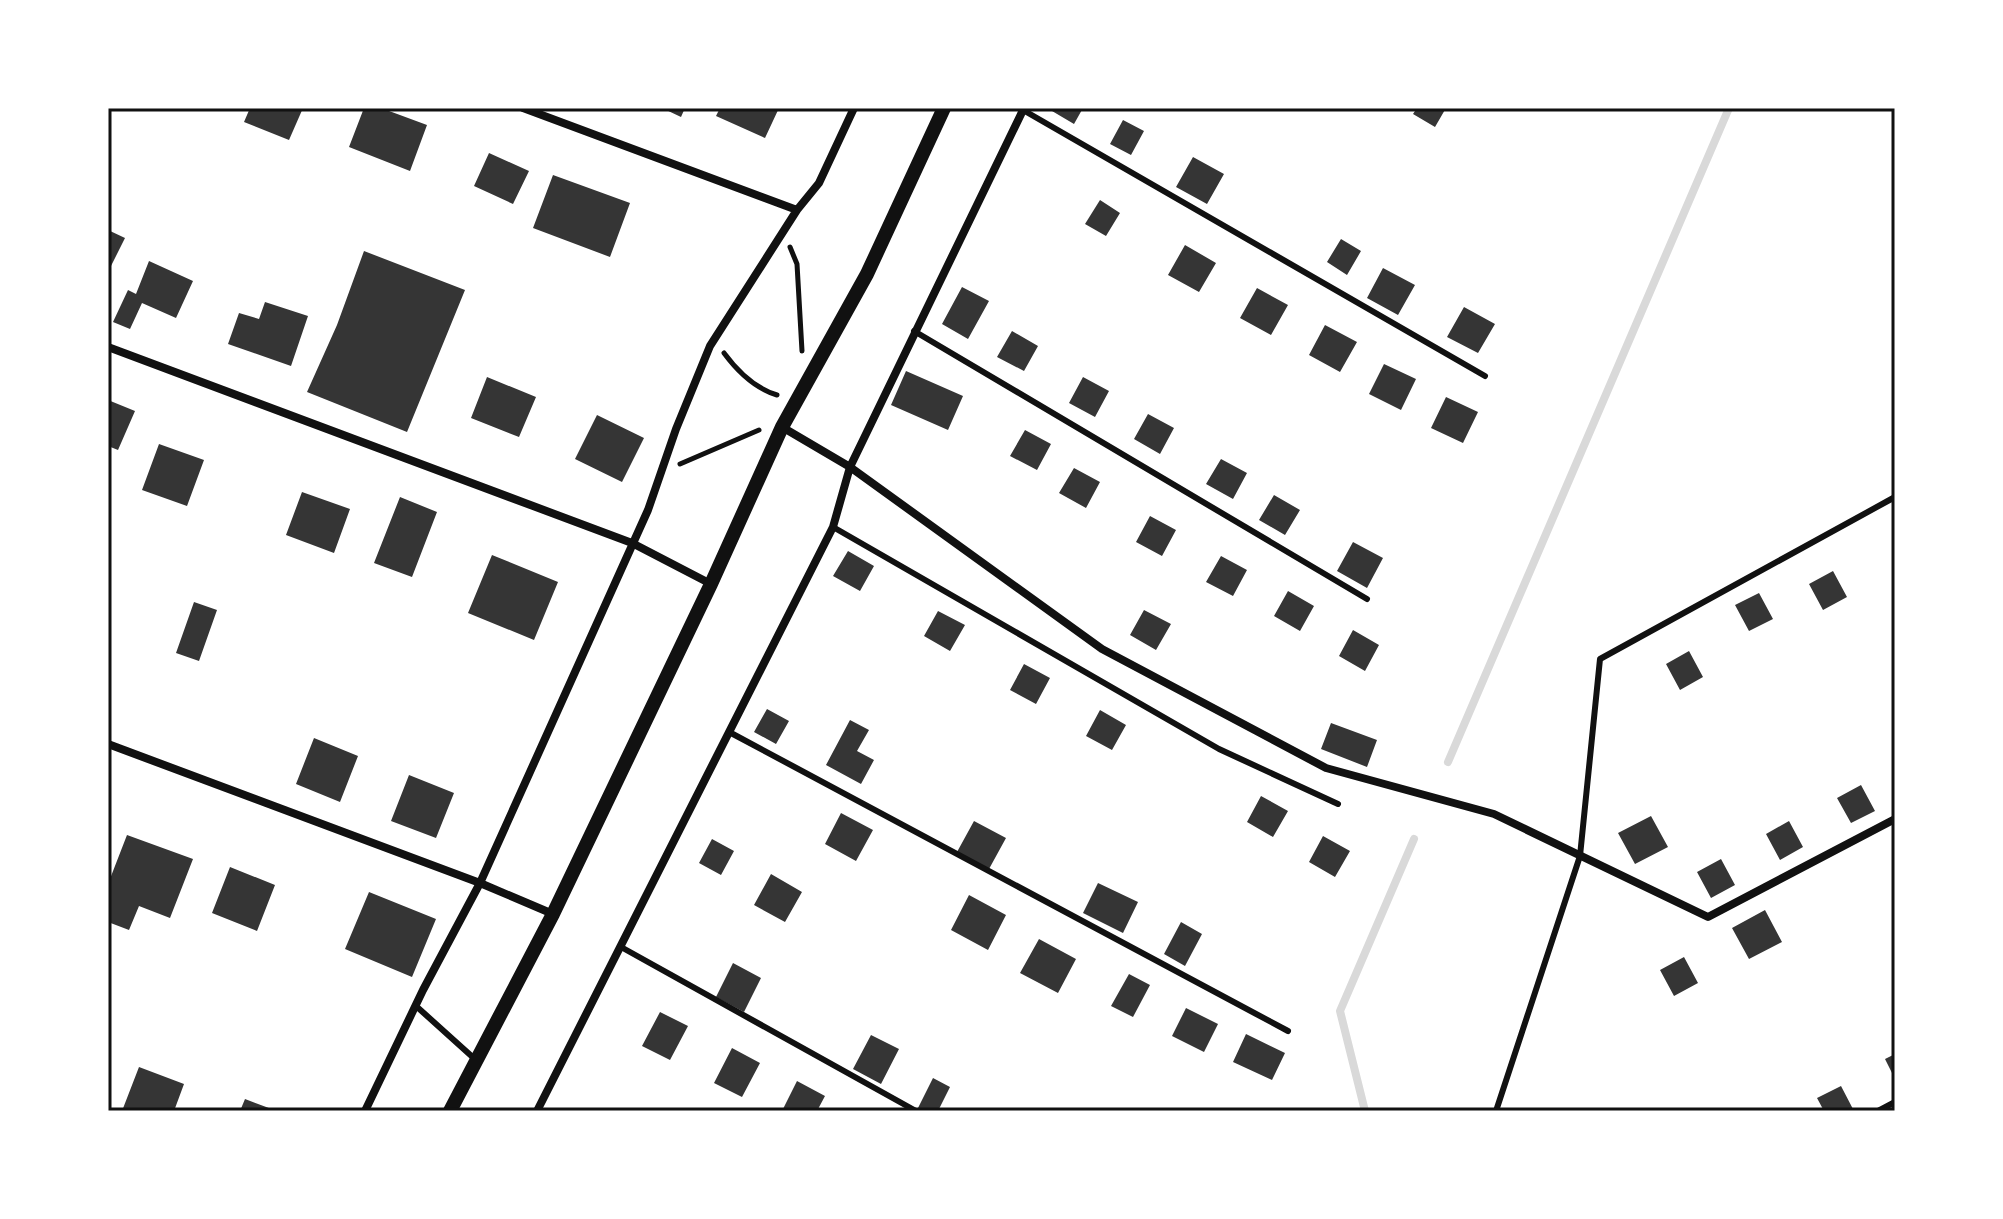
<svg xmlns="http://www.w3.org/2000/svg" width="2003" height="1219" font-family="'IBM Plex Serif',serif">
  <rect width="100%" height="100%" fill="#fff"/>
  <g fill="none" stroke-linecap="round" stroke-linejoin="round">
    <path stroke="#d9d9d9" stroke-width="8" d="M1448 762 1729 108
      M1365 1111 1340 1011 1414 839"/>
  </g>
  <path fill="#353535" d="M250 108H303L289 140 244 122Z
    M364 108H381L427 125 410 171 349 147Z
    M662 108H685L681 117Z
    M720 108H779L765 138 716 116Z
    M1054 108H1083L1074 124 1052 111Z
    M1417 108H1446L1435 127 1413 114Z
    M1123 120 1144 131 1131 155 1110 144Z
    M489 153 529 171 513 204 474 186Z
    M1193 157 1224 174 1207 204 1176 187Z
    M553 175 630 203 610 257 533 228Z
    M1100 200 1120 213 1106 236 1085 224Z
    M108 230 125 238 108 272Z
    M1341 239 1361 251 1347 275 1327 262Z
    M1185 245 1216 263 1199 292 1168 275Z
    M364 251 465 290 407 432 307 392 337 325Z
    M149 261 193 281 176 318 142 303 130 329 113 322 128 290 136 294Z
    M1383 268 1415 285 1398 315 1367 298Z
    M962 287 989 301 968 339 942 324Z
    M1257 288 1288 305 1271 335 1240 318Z
    M265 302 308 316 291 366 228 344 239 313 259 319Z
    M1464 307 1495 324 1478 353 1447 337Z
    M1325 325 1357 342 1340 372 1309 355Z
    M1012 331 1038 346 1024 371 997 357Z
    M1384 364 1416 379 1401 410 1369 394Z
    M906 371 963 396 948 430 891 405Z
    M487 377 536 397 519 437 471 418Z
    M1083 377 1109 391 1095 417 1069 403Z
    M1446 397 1478 412 1463 443 1431 428Z
    M108 400 135 411 118 450 108 446Z
    M1148 414 1174 428 1160 454 1134 439Z
    M597 415 644 438 622 482 575 459Z
    M1025 430 1051 444 1037 470 1010 456Z
    M159 444 204 460 187 506 142 490Z
    M1221 459 1247 473 1233 499 1206 484Z
    M1074 468 1100 482 1086 508 1059 493Z
    M302 492 350 509 334 553 286 535Z
    M1274 495 1300 510 1285 535 1259 520Z
    M400 497 437 512 412 577 374 563Z
    M1150 516 1176 530 1162 556 1136 542Z
    M1353 542 1383 558 1367 588 1337 571Z
    M848 551 874 566 860 591 833 576Z
    M492 555 558 582 534 640 468 613Z
    M1221 556 1247 570 1233 596 1206 582Z
    M1833 571 1847 597 1823 610 1809 584Z
    M1288 591 1314 606 1300 631 1274 616Z
    M1759 593 1773 619 1749 631 1735 605Z
    M194 602 217 610 199 661 176 653Z
    M1144 610 1171 624 1156 650 1130 635Z
    M938 611 965 625 950 651 924 636Z
    M1353 630 1379 645 1365 671 1339 656Z
    M1689 651 1703 677 1680 690 1666 664Z
    M1024 664 1050 678 1036 704 1010 690Z
    M767 709 789 721 776 744 754 732Z
    M1100 710 1126 725 1112 750 1086 736Z
    M850 720 869 730 857 751 874 760 861 784 826 765Z
    M1331 723 1377 740 1367 767 1321 749Z
    M314 738 358 756 340 802 296 784Z
    M409 775 454 793 436 838 391 821Z
    M1861 785 1875 811 1851 823 1837 798Z
    M1261 796 1288 811 1273 837 1247 822Z
    M841 813 873 830 856 861 825 844Z
    M1651 816 1668 847 1635 864 1618 833Z
    M974 821 1006 838 989 869 957 852Z
    M1789 821 1803 847 1780 860 1766 834Z
    M127 835 193 859 170 918 139 906 129 930 108 922V884Z
    M1323 836 1350 851 1335 877 1309 862Z
    M712 839 734 851 721 875 699 863Z
    M1721 859 1735 885 1711 898 1697 872Z
    M230 867 275 885 257 931 212 913Z
    M771 874 802 892 785 922 754 905Z
    M1098 883 1138 902 1123 933 1083 913Z
    M369 892 436 919 412 977 345 949Z
    M969 895 1006 915 988 950 951 930Z
    M1765 910 1782 942 1749 959 1732 928Z
    M1181 922 1202 934 1185 966 1164 954Z
    M1039 939 1076 959 1058 993 1020 973Z
    M1684 957 1698 983 1674 996 1660 970Z
    M733 963 761 978 744 1012 716 997Z
    M1129 974 1150 985 1133 1017 1111 1006Z
    M1186 1008 1218 1024 1204 1052 1172 1036Z
    M660 1012 688 1026 670 1060 642 1046Z
    M1246 1034 1285 1053 1272 1080 1233 1062Z
    M871 1035 899 1049 881 1084 853 1069Z
    M732 1048 760 1063 742 1097 714 1083Z
    M1895 1054V1079L1885 1059Z
    M139 1067 184 1084 174 1111H122Z
    M933 1078 950 1087 938 1111H920L917 1110Z
    M797 1081 825 1096 817 1111H782Z
    M1841 1086 1854 1111H1824L1817 1098Z
    M245 1099 277 1111H240Z"/>
  <g fill="none" stroke-linecap="round" stroke-linejoin="round">
    <path stroke="#111" stroke-width="5" d="M790 247 797 264 802 351
      M724 353C738 372 754 388 777 395
      M680 464 759 430"/>
    <path stroke="#111" stroke-width="6" d="M1023 110 1485 376
      M914 331 1367 599
      M833 527 1219 749 1338 804
      M731 733 1288 1031
      M621 947 916 1111
      M416 1006 477 1061
      M1496 1111 1580 856 1600 659 1895 497
      M1878 1111 1895 1102"/>
    <path stroke="#111" stroke-width="8" d="M523 108 797 210
      M108 347 632 543 711 584
      M782 427 850 467 1102 649 1326 768 1494 814 1708 917 1895 819
      M108 744 480 883 553 914
      M365 1111 423 990 480 883 648 510 676 429 710 346 797 210 819 183 854 108
      M537 1111 833 527 850 467 1024 108"/>
    <path stroke="#111" stroke-width="14" d="M450 1111 553 914 711 584 782 427 867 274 944 108"/>
  </g>
  <rect width="2003" height="1219" fill="none" stroke="#ffffff" stroke-width="220"/>
  <rect x="110" y="110" width="1783" height="999" fill="none" stroke="#111" stroke-width="3"/>
</svg>
